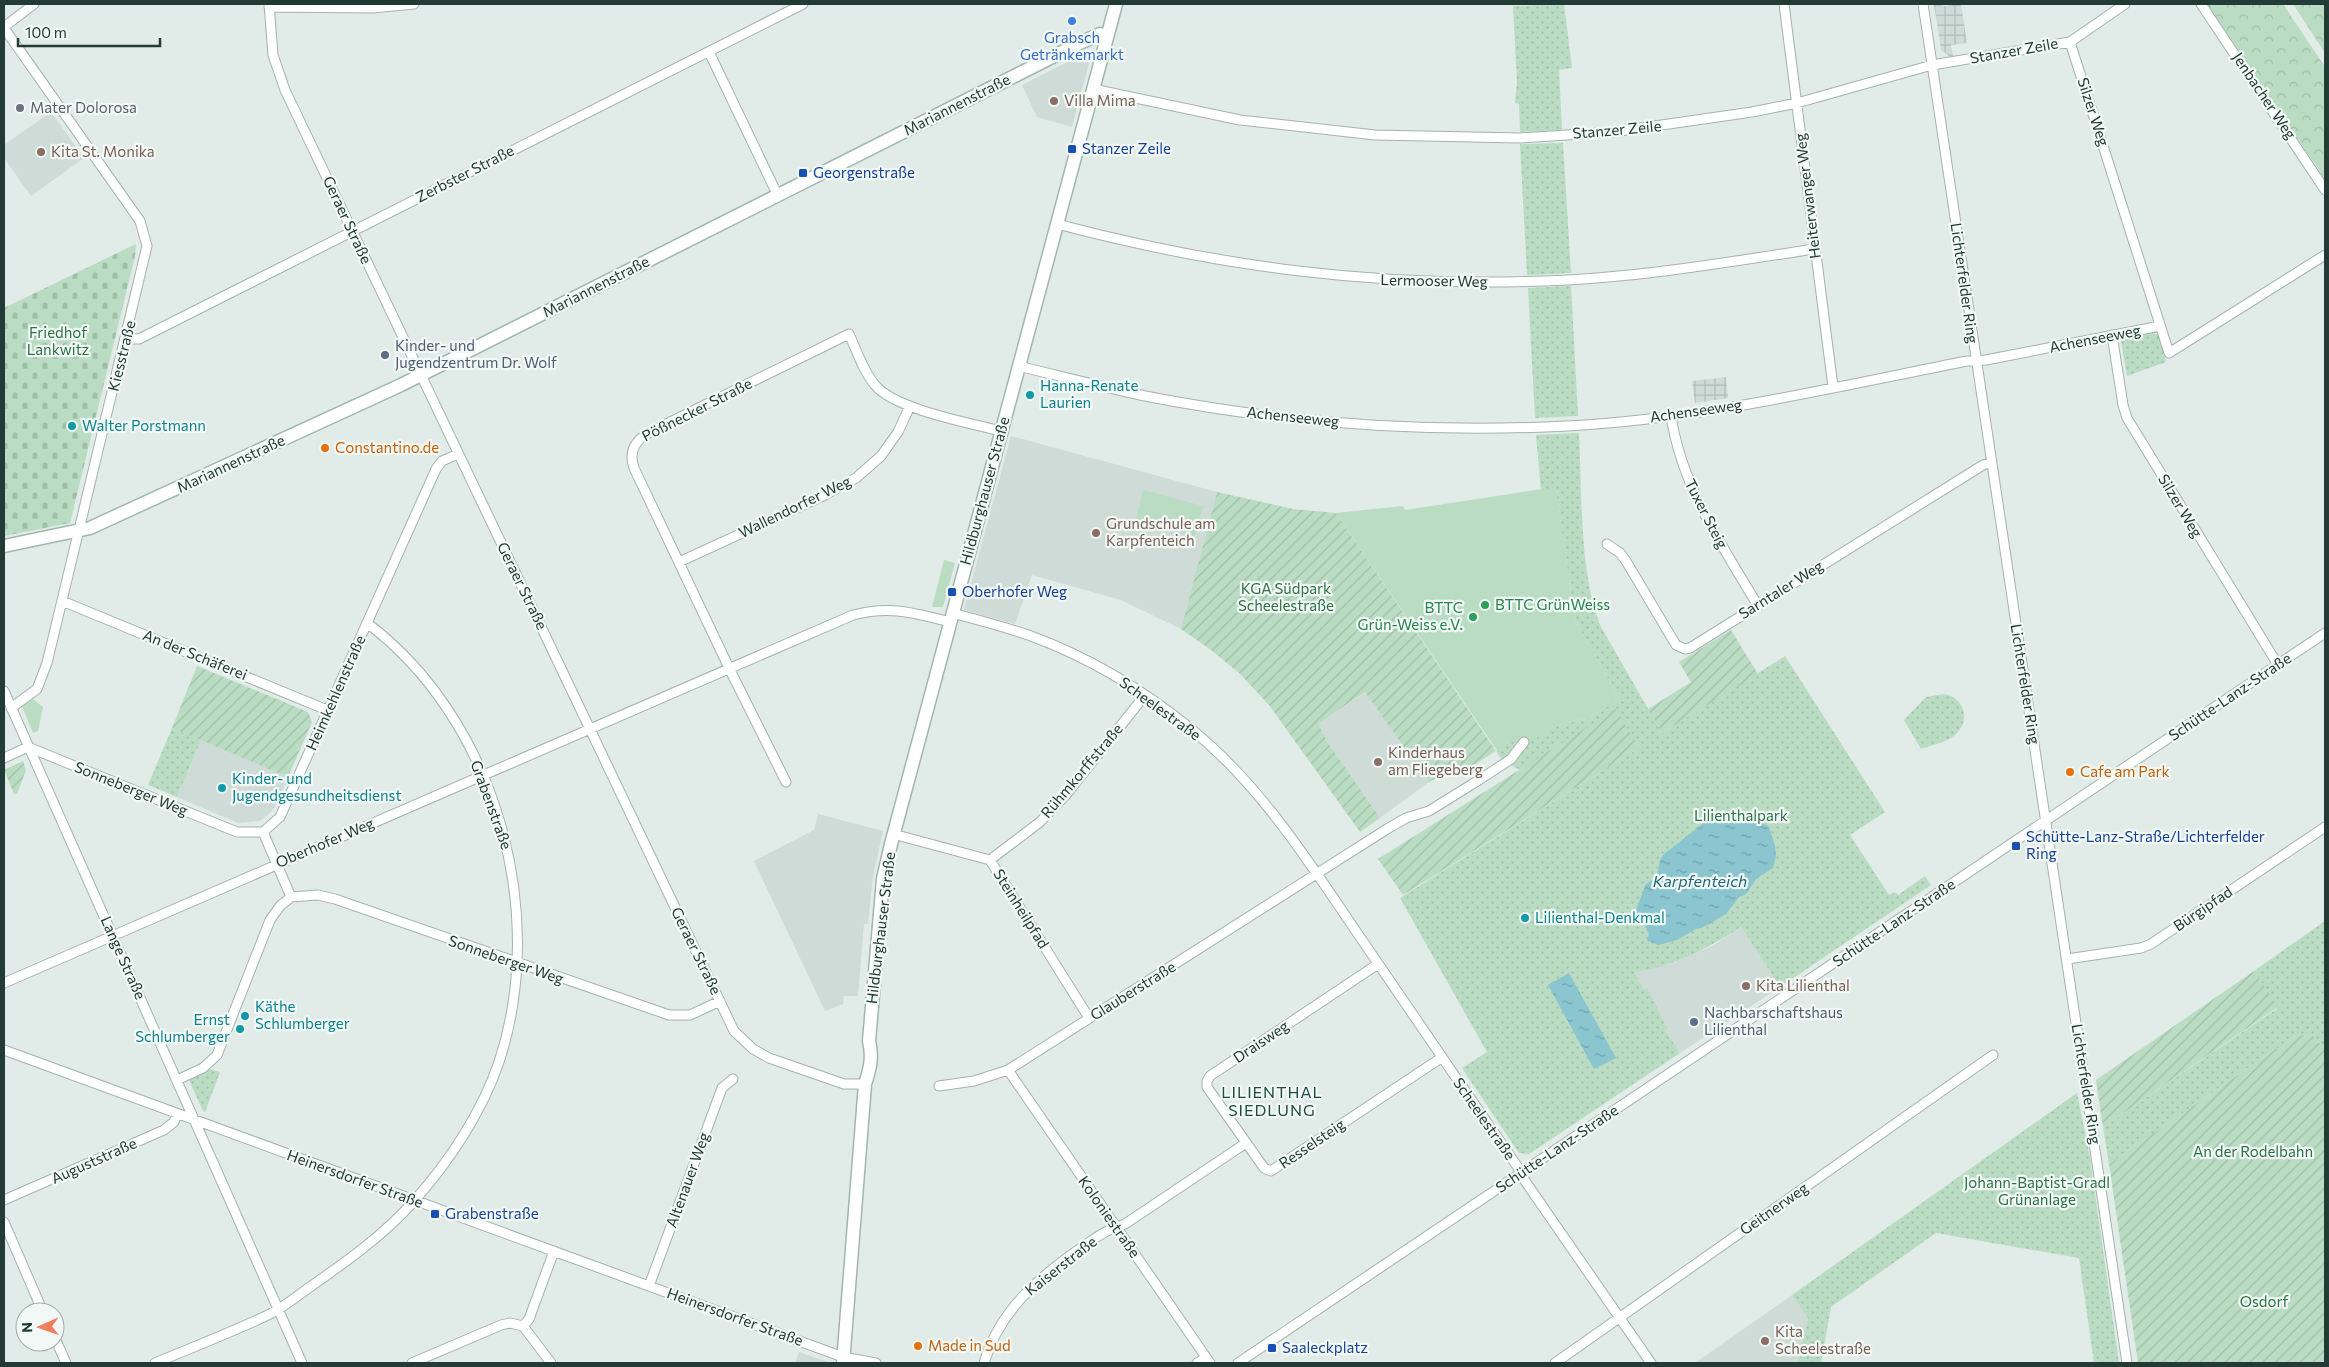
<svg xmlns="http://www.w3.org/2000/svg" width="2329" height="1367" font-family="Commissioner,sans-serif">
  <defs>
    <pattern id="industrial-grid" width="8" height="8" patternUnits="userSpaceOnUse" patternTransform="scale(1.25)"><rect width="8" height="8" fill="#cfdbd6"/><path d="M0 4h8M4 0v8" fill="none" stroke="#b1bdb8"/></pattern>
    <pattern id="forest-crowns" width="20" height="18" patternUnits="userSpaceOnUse" patternTransform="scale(1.25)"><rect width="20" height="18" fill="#badcc3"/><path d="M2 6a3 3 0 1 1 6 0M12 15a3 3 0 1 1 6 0" fill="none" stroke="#a0bea8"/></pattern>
    <pattern id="cemetery-stones" width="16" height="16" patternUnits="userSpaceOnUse" patternTransform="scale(1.25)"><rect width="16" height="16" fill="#badcc3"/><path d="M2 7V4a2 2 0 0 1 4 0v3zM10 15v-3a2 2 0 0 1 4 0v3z" fill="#a0bea8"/></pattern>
    <pattern id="park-dots" width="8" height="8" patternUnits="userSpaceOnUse" patternTransform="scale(1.25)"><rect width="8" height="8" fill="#badcc3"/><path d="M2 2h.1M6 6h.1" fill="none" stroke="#a0bea8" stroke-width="1.8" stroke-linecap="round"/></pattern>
    <pattern id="garden-furrows" width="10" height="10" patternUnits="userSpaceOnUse" patternTransform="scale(1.25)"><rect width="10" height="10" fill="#badcc3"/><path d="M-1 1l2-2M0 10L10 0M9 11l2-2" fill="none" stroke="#a0bea8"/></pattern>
    <pattern id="water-ripples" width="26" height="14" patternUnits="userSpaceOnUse" patternTransform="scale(1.25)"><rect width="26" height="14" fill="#8ac5d0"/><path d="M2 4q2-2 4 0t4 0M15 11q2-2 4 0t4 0" fill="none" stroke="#70a1aa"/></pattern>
  </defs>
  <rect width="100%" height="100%" fill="#e1ebe7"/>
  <path fill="#cfdbd6" d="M1087 52 1091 56 1072 127 1037 117 1022 85Z
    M51 112 84 158 31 196 4 158V145Z
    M1011 436 1217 492 1181 629 1121 600 1032 575 1015 624 964 610Z
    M1366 692 1429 782 1380 818 1328 743 1318 724Z
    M201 740 288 777 275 807 267 816 259 821 238 823 177 797Z
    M818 814 883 831 873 876 868 924H864L858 996H844L843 1004 825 1011 754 861 814 830Z
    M1741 927 1780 987 1680 1053 1664 1029 1647 988 1644 989 1633 972 1673 963 1712 946Z
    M1792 1295 1808 1318 1798 1363H1695Z
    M799 1352 831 1363H795Z"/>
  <path fill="url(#industrial-grid)" d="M1934 4 1945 6 1961 4 1967 43 1951 45 1953 56H1949L1941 50Z
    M1726 377 1728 398 1695 403 1692 381Z"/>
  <path fill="#badcc3" d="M1556 487 1575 621 1620 699 1588 718 1557 725 1531 743 1532 745 1527 748 1498 752 1336 513 1403 506 1405 510Z
    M1143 490 1203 506 1195 536 1136 520Z
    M944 560 955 563 943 607H932Z
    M33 699 43 707 38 731 33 733 22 706Z"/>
  <path fill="url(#forest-crowns)" d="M2207 4H2283L2325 67V179Z
    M2293 4H2325V53Z"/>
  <path fill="url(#cemetery-stones)" d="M136 244 135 256 70 523 4 536V308Z"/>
  <path fill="url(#park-dots)" d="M1564 4 1572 68 1559 70 1562 130 1520 132 1519 104 1515 103 1517 82 1513 6Z
    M1563 143 1571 273 1527 275 1520 144Z
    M1571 286 1578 416 1535 418 1528 288Z
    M2151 332 2159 336 2166 362 2127 376 2121 340Z
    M1579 433C1582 492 1579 574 1601 627L1662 733 1785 656 1885 812 1850 835 1889 895 1895 892 1898 895 1925 876 1931 885 1780 987 1741 927C1708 948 1674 967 1634 972L1644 989 1647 988 1667 1028 1665 1030 1680 1053 1529 1154 1519 1153 1462 1068 1487 1052 1400 898 1639 748 1616 710 1520 770 1502 760 1496 751 1521 737 1528 747 1532 745 1530 742 1557 725 1588 718 1620 699 1575 621 1556 488 1541 490 1536 435Z
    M1944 694C1963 697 1971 718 1957 733 1949 742 1932 745 1921 749L1904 720 1926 697Z
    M172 728 201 740 177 797 148 785Z
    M2325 921V1049L2313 1036 2296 1035 2109 1164 2103 1127 2278 1008 2254 971Z
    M210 1069 220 1072 205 1112 203 1111 189 1080Z
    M2077 1093 2090 1158 2119 1363H2094L2079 1258 1936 1233 1831 1307 1821 1363H1798L1808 1318 1792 1295Z"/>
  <path fill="url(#garden-furrows)" d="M1217 492 1293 509 1336 513 1496 751 1455 777 1451 770 1429 782 1365 692 1318 724 1328 743 1380 818 1360 832 1269 705 1239 673 1211 650 1181 629Z
    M1731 630 1758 674 1662 733 1648 709 1691 682 1679 662Z
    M197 666 308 712 312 722 288 777 172 728Z
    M1616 709 1639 748 1403 895 1378 859Z
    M23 761 26 770 17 794H14L4 770Z
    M2254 971 2278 1007 2103 1127 2096 1080Z
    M2296 1035 2313 1036 2325 1049V1363H2138L2109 1164Z"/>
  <path fill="url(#water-ripples)" d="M1734 815 1761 822 1769 827 1775 846 1776 856 1773 868 1756 879 1746 894 1739 897 1726 914 1702 928 1696 929 1677 940 1658 945 1647 940 1649 934 1640 917 1634 915 1646 884 1657 877 1660 860 1663 855 1706 821Z
    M1569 973 1616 1058 1594 1069 1548 985Z"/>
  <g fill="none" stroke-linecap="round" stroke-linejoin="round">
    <g stroke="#a4b3ae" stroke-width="11">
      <path id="street" d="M269 4 273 55 285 90 734 1031 753 1049 769 1058 844 1084H865
        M1784 4 1833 387
        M1923 4 2127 1363
        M2201 4 2325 190
        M269 7 373 8 414 4
        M4 27 34 4
        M4 28 140 221 147 246 47 663 37 689 11 708
        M2070 42 2169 353 2325 255
        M709 52 778 196
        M1093 89 1240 120 1375 135 1520 138 1613 132 1752 112 1797 103 1932 65 2070 42 2125 4
        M1057 224C1220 267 1374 287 1543 281 1634 278 1724 263 1814 249
        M2112 335 2123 405 2127 418 2278 665
        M126 339H139L803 4
        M1018 366C1060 376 1102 387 1145 396 1283 423 1427 433 1567 426 1702 419 1835 387 1967 361L1986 360 2160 326
        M1671 416C1682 487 1721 544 1757 604
        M1607 544 1620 553 1626 561 1676 645 1685 649 1690 648 1983 465 1992 462
        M679 562 825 495 856 478 881 456 898 432 910 406
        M62 601 327 710
        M952 613C979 620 1005 627 1031 636 1088 657 1143 690 1190 728 1262 786 1310 864 1362 940 1413 1015 1465 1091 1517 1166L1525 1181 1651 1363
        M4 691 302 1363
        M28 747 237 832H263
        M4 758 28 747
        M786 782 730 670 634 468C628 450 636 439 652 431L849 334C857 351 863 371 875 385 894 409 970 423 1001 431
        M893 834 990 860 1089 1018
        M990 860 1040 822 1065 796 1145 695
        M291 897 318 895 335 899 669 1015H690L720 1001
        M2067 959 2141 948 2151 944 2325 827
        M1378 964 1210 1076 1207 1081V1087L1264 1168 1271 1171 1441 1058
        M4 983 853 615C890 605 914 613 950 622
        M4 1050 843 1357 876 1363
        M1008 1070 1210 1363
        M177 1080 203 1068 217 1055 270 920 280 906 291 897 263 832 280 817 436 469 442 461 458 454
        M939 1086 974 1081 1008 1070 1387 829 1406 818 1429 811 1479 780 1511 759 1524 742
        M4 1200 164 1130 174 1122 177 1114
        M4 1222 43 1312
        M649 1286 722 1088 733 1079
        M523 1326 529 1319 554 1251
        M523 1326 551 1363
        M55 1338 66 1363
        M155 1363C193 1347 233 1332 270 1314 284 1307 297 1296 310 1287 347 1261 384 1235 414 1201 449 1162 482 1112 499 1062 549 911 495 719 367 623
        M412 1363 501 1325 510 1323 523 1326
        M984 1363C999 1312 1036 1280 1078 1250 1093 1240 1106 1229 1125 1224L1246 1143
        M1197 1363 1206 1358
        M1238 1363 2325 633
        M1555 1363 1993 1055"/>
    </g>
    <g stroke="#a0b7af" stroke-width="15">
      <path id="secondary" d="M4 546 90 528 401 385 1080 43 1100 34 1107 36
        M843 1363 865 1084C870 1069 873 1057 869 1041L883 879 891 844 1116 4"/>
    </g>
    <use href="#street" stroke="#fff" stroke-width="9"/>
    <use href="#secondary" stroke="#fff" stroke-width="12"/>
  </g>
  <circle fill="#3f7fe0" stroke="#f2f8f5" stroke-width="2" cx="1072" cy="21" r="5"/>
  <g fill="#8d6e63" stroke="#f2f8f5" stroke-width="2">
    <circle cx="1054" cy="101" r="5"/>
    <circle cx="41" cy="152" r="5"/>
    <circle cx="1096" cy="533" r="5"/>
    <circle cx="1378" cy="762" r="5"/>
    <circle cx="1746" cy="986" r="5"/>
    <circle cx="1765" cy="1341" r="5"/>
  </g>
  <circle fill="#6b7280" stroke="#f2f8f5" stroke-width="2" cx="20" cy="108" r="5"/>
  <g fill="#1a4fb4" stroke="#f2f8f5" stroke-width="2">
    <rect x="1067" y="144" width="10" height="10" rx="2.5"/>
    <rect x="798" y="168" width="10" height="10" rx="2.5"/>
    <rect x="947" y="587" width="10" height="10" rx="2.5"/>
    <rect x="2011" y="841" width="10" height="10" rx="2.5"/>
    <rect x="430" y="1209" width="10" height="10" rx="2.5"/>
    <rect x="1267" y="1343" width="10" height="10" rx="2.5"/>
  </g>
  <g fill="#5c6f8a" stroke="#f2f8f5" stroke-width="2">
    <circle cx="385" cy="355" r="5"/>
    <circle cx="1694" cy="1022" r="5"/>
  </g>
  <g fill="#0f9aa8" stroke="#f2f8f5" stroke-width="2">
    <circle cx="1030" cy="395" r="5"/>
    <circle cx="72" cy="426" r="5"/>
    <circle cx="222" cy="788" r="5"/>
    <circle cx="1525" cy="918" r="5"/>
    <circle cx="245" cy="1016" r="5"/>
    <circle cx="240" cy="1029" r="5"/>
  </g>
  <g fill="#e8710a" stroke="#f2f8f5" stroke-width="2">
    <circle cx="325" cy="448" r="5"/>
    <circle cx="2070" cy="772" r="5"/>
    <circle cx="918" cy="1346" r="5"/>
  </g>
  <g fill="#2e9e5b" stroke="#f2f8f5" stroke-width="2">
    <circle cx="1485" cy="605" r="5"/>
    <circle cx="1473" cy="617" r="5"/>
  </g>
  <g text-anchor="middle" stroke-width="4.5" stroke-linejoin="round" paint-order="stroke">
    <g font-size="15" fill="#366cbe" stroke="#f2f8f5">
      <text x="1072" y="43">Grabsch<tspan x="1072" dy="17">Getränkemarkt</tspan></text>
    </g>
    <g font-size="15" fill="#223c35" stroke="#f2f8f5">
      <text transform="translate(2014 51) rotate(-10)" y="5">Stanzer Zeile</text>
      <text transform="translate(2264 96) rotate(56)" y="5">Jenbacher Weg</text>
      <text transform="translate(957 105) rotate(-27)" y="5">Mariannenstraße</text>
      <text transform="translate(2093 112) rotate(72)" y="5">Silzer Weg</text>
      <text transform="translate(1617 130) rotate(-5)" y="5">Stanzer Zeile</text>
      <text transform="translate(465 174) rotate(-27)" y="5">Zerbster Straße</text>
      <text transform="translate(1808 196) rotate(-97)" y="5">Heiterwanger Weg</text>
      <text transform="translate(347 220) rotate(65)" y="5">Geraer Straße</text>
      <text transform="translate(1434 281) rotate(1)" y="5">Lermooser Weg</text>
      <text transform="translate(1964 283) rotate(82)" y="5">Lichterfelder Ring</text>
      <text transform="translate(596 287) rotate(-27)" y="5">Mariannenstraße</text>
      <text transform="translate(2095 339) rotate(-11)" y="5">Achenseeweg</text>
      <text transform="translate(122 356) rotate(-76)" y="5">Kiesstraße</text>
      <text transform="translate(697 410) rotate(-27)" y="5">Pößnecker Straße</text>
      <text transform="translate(1696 411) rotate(-8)" y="5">Achenseeweg</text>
      <text transform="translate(1293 417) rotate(6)" y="5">Achenseeweg</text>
      <text transform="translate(231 464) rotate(-25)" y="5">Mariannenstraße</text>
      <text transform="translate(985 491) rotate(-75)" y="5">Hildburghauser Straße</text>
      <text transform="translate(2180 506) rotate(59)" y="5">Silzer Weg</text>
      <text transform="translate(795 507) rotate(-26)" y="5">Wallendorfer Weg</text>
      <text transform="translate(1706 514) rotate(63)" y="5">Tuxer Steig</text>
      <text transform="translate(522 586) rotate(64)" y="5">Geraer Straße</text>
      <text transform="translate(1781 590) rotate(-32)" y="5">Sarntaler Weg</text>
      <text transform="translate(195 655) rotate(22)" y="5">An der Schäferei</text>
      <text transform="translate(2025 684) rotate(81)" y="5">Lichterfelder Ring</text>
      <text transform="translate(336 693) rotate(-66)" y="5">Heimkehlenstraße</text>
      <text transform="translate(2230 697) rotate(-34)" y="5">Schütte-Lanz-Straße</text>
      <text transform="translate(1160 709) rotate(36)" y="5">Scheelestraße</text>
      <text transform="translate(1082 771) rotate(-50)" y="5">Rühmkorffstraße</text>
      <text transform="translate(131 789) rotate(22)" y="5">Sonneberger Weg</text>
      <text transform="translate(491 805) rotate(70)" y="5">Grabenstraße</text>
      <text transform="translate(325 843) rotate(-23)" y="5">Oberhofer Weg</text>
      <text transform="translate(1021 909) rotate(58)" y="5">Steinheilpfad</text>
      <text transform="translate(2203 909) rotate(-34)" y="5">Bürgipfad</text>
      <text transform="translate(1894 923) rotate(-34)" y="5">Schütte-Lanz-Straße</text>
      <text transform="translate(881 928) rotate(-83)" y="5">Hildburghauser Straße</text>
      <text transform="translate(696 951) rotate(64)" y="5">Geraer Straße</text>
      <text transform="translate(123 958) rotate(66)" y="5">Lange Straße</text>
      <text transform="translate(506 960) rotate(19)" y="5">Sonneberger Weg</text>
      <text transform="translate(1133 991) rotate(-32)" y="5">Glauberstraße</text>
      <text transform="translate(1261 1042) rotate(-34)" y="5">Draisweg</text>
      <text transform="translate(2086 1084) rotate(81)" y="5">Lichterfelder Ring</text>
      <text transform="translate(1484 1119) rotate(55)" y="5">Scheelestraße</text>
      <text transform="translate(1312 1144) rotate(-34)" y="5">Resselsteig</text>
      <text transform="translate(1557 1149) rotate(-34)" y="5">Schütte-Lanz-Straße</text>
      <text transform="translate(94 1161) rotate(-24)" y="5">Auguststraße</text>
      <text transform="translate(355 1179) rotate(20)" y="5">Heinersdorfer Straße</text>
      <text transform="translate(688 1180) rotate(-70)" y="5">Altenauer Weg</text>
      <text transform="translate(1774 1209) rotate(-35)" y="5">Geitnerweg</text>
      <text transform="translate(1109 1217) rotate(55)" y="5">Koloniestraße</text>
      <text transform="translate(1061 1266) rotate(-38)" y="5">Kaiserstraße</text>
      <text transform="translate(735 1317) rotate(20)" y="5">Heinersdorfer Straße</text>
    </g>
    <g font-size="15" fill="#785e54" stroke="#f2f8f5" text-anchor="start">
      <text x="1064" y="106">Villa Mima</text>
      <text x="51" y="157">Kita St. Monika</text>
      <text x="1106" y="529">Grundschule am<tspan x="1106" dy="17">Karpfenteich</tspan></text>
      <text x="1388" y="758">Kinderhaus<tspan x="1388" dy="17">am Fliegeberg</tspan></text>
      <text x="1756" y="991">Kita Lilienthal</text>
      <text x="1775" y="1337">Kita<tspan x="1775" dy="17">Scheelestraße</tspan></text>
    </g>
    <g font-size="15" fill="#5b616d" stroke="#f2f8f5" text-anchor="start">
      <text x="30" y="113">Mater Dolorosa</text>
    </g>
    <g font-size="15" fill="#164399" stroke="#f2f8f5" text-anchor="start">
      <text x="1082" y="154">Stanzer Zeile</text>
      <text x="813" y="178">Georgenstraße</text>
      <text x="962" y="597">Oberhofer Weg</text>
      <text x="2026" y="842">Schütte-Lanz-Straße/Lichterfelder<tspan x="2026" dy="17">Ring</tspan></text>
      <text x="445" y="1219">Grabenstraße</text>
      <text x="1282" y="1353">Saaleckplatz</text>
    </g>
    <g font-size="15" fill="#2c7247" stroke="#f2f8f5">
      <text x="58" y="338">Friedhof<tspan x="58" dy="17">Lankwitz</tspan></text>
      <text x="1286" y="594">KGA Südpark<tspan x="1286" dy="17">Scheelestraße</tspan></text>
      <text x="1741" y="821">Lilienthalpark</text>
      <text x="2253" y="1157">An der Rodelbahn</text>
      <text x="2037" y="1188">Johann-Baptist-Gradl<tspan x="2037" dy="17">Grünanlage</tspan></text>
      <text x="2264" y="1307">Osdorf</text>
    </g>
    <g font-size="15" fill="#4e5e75" stroke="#f2f8f5" text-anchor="start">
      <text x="395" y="351">Kinder- und<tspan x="395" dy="17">Jugendzentrum Dr. Wolf</tspan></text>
      <text x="1704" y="1018">Nachbarschaftshaus<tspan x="1704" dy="17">Lilienthal</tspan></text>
    </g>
    <g font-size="15" fill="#0d838f" stroke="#f2f8f5" text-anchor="start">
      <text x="1040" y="391">Hanna-Renate<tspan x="1040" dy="17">Laurien</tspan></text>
      <text x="82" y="431">Walter Porstmann</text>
      <text x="232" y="784">Kinder- und<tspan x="232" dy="17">Jugendgesundheitsdienst</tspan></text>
      <text x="1535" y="923">Lilienthal-Denkmal</text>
      <text x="255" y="1012">Käthe<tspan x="255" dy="17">Schlumberger</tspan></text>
      <text x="230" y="1025" text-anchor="end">Ernst<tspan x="230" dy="17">Schlumberger</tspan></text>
    </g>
    <g font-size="15" fill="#c56008" stroke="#f2f8f5" text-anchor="start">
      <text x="335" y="453">Constantino.de</text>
      <text x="2080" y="777">Cafe am Park</text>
      <text x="928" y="1351">Made in Sud</text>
    </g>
    <g font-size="15" fill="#27864d" stroke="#f2f8f5" text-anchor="start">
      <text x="1495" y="610">BTTC GrünWeiss</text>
      <text x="1463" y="613" text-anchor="end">BTTC<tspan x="1463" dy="17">Grün-Weiss e.V.</tspan></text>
    </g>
    <g font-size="16" font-style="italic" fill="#1d6877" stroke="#f2f8f5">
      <text x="1700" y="887">Karpfenteich</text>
    </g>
    <g font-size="16" letter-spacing="1" fill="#1e4e42" stroke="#f2f8f5">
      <text x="1272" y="1098">LILIENTHAL<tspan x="1272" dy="18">SIEDLUNG</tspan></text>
    </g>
  </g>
  <rect width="2329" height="1367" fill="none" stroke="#223c35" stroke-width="10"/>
  <g transform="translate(40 1327) rotate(268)"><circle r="24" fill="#f2f8f5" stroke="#9fada8"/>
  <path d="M0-4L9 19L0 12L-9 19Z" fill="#f07f5b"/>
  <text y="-8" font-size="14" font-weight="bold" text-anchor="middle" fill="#223c35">N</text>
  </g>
  <path d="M18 38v8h142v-8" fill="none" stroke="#223c35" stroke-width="2.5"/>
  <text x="25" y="38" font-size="15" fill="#223c35" stroke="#f2f8f5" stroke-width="4" paint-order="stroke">100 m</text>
</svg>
